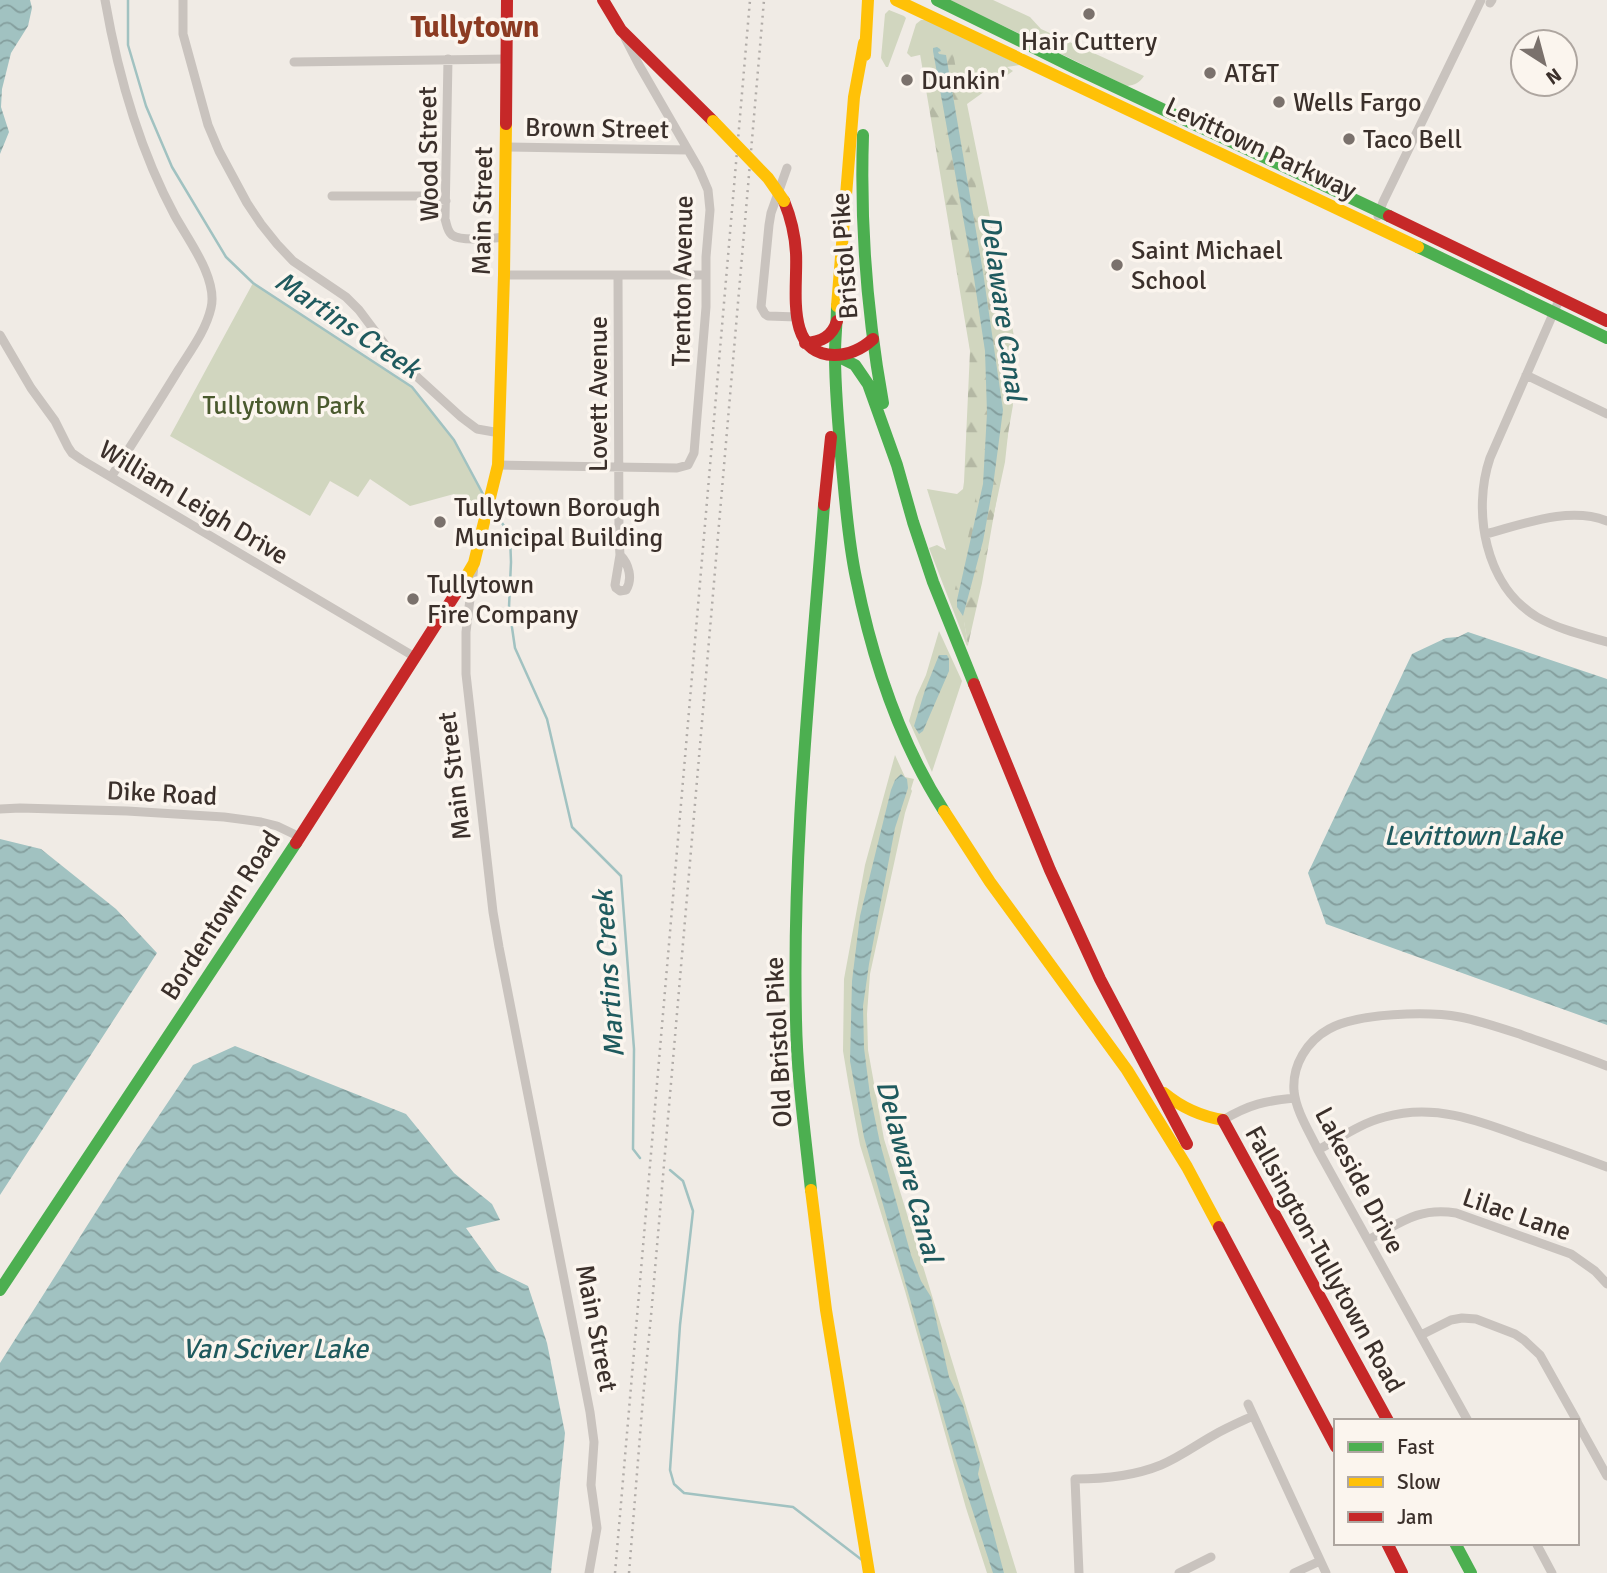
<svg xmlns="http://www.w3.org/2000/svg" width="1607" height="1573" font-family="Signika,sans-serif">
  <defs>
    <pattern id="forest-firs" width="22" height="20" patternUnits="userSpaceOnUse" patternTransform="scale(1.75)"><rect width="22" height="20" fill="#d1d6bf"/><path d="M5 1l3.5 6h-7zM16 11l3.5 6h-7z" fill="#b4b8a4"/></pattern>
    <pattern id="water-waves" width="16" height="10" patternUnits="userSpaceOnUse" patternTransform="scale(1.75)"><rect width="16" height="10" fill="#a1c2c1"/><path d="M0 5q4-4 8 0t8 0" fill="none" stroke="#849e9d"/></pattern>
  </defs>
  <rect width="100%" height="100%" fill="#f0ebe5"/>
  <path fill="#d1d6bf" d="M950 0H993L1030 17 1041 29 1144 76C1139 83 1135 85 1127 86Z
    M889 10 904 16 906 18 888 67H886L881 58 885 14Z
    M921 20H927L1020 65 1007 67 1013 71 967 104 1017 351 1005 462 976 597 964 621 968 645 967 646 929 548 937 545 946 550 927 489 957 494 963 489 964 482H966L973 380 966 308 924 54 911 57 907 53 916 24Z
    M253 283 412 387 454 440 484 496 478 520 454 494 410 506 370 479 358 497 330 481 310 516 170 436Z
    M939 631 962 681 932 772 909 721 916 697 926 675Z
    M895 755 905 777 914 779 911 789 912 791 905 813 870 974 867 1014 868 1050 884 1139 1017 1573H987L966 1508 905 1291 860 1145 849 1087 843 1051 844 979 865 865Z"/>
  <path fill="url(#forest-firs)" d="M933 51 974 278 985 351 987 413 983 484 957 607 952 601 969 533 978 484 964 482 970 351 920 54Z
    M953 52 1013 405 982 583 968 645 963 616 983 541 993 486 1003 410 983 272 946 55Z"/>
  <path fill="url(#water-waves)" d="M0 0H30L32 8 28 26 11 53 2 89 1 107 9 132 0 154Z
    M937 47 940 49 941 51 938 52 939 54 946 55 983 272 1003 410 993 486 983 541 963 616 957 607V600L983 484 987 413 985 351 974 278 933 51V48Z
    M1468 632 1607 679V1025L1326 924 1308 873 1412 654 1446 638 1458 637Z
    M939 655H947L949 659V671L923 731 919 734 914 726 925 690Z
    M901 774 907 779 908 788 895 828 869 964 863 1006 864 1048 870 1095 880 1143 911 1255 921 1281 931 1297 949 1377 963 1405 980 1464 978 1474 1004 1573H993L955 1457 872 1166 864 1137 850 1061 852 981 860 916 891 790 895 780Z
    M0 839 41 849 116 909 157 953 0 1195Z
    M235 1046 406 1114 454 1173 492 1204 500 1220 466 1228 497 1271 528 1286 547 1343 565 1433 551 1573H0V1363L123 1169 193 1065Z"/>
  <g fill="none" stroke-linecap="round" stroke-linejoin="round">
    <path stroke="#a1c2c1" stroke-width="2.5" d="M128 0V45L146 106 172 167 226 257 253 283 412 387 454 440 484 496
      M492 508 510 535 511 562 509 607 515 648 547 719 572 827 621 876 634 1049 633 1149 640 1158
      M670 1170 683 1181 693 1211 680 1325 670 1470 674 1484 684 1493 793 1507 862 1560"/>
    <path stroke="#c9c3be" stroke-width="9" d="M105 0C118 75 139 149 175 216 189 241 218 279 211 308 206 330 191 350 179 369 157 405 134 441 111 477
      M183 0V34L208 125 219 151 247 203 261 224 277 244 293 261 346 297 359 310 392 354 461 417 477 429 500 433
      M1490 3 1492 0
      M448 59 445 219C447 225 447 231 452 235 461 242 493 238 505 237
      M294 62 507 59
      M505 147 688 150
      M787 168 771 213 769 225 761 307 765 314 768 316 797 317
      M332 196H429L446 201
      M1378 216 1383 202 1481 0
      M504 275H706
      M618 275 619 539 620 555C629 564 633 579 626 590L620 591 616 588 615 585 620 555
      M1560 298 1490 458C1472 511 1485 586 1537 617 1558 629 1583 635 1607 642
      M0 335 31 388 55 421 68 447 72 453 82 460 415 657
      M1526 375 1607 414
      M498 465 677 468 688 465 694 453 706 307V257L710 210 708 190 699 169 639 65 625 38
      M1486 534C1524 524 1569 506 1607 521
      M474 566 466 632V674L493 912 499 947 590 1412 594 1442 591 1485 597 1528 589 1573
      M0 809 20 808 127 811 224 817 261 822 277 826 300 837
      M1223 1120C1250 1104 1265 1101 1295 1098
      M1318 1150C1340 1138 1361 1123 1385 1117 1435 1103 1480 1121 1526 1138 1553 1147 1580 1157 1607 1167
      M1368 1240C1400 1223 1418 1207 1456 1213L1571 1254 1595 1271 1607 1284
      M1421 1335 1451 1320 1462 1318 1476 1319 1515 1334 1524 1340 1540 1355 1577 1421
      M1248 1404 1326 1573
      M1468 1421 1318 1150C1309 1131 1296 1111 1294 1091 1292 1065 1307 1041 1329 1029 1357 1013 1428 1011 1460 1017 1481 1021 1501 1028 1522 1035 1550 1045 1579 1055 1607 1066
      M1577 1422 1607 1476
      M1536 1543 1552 1573
      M1079 1573 1075 1479C1104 1479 1134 1476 1161 1465 1180 1457 1196 1445 1214 1435 1226 1428 1240 1422 1253 1416
      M1179 1573 1211 1557
      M1294 1573 1320 1561"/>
    <path stroke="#4caf50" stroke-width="12" d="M937 0 1075 68 1389 216
      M863 135C860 225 867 314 883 403
      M1418 247 1607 338
      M837 306C837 322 835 338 835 354 835 395 839 436 843 477 846 510 849 545 856 578 872 658 899 741 944 811
      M835 355 855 365 868 384 897 465 913 522 933 582 974 684
      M811 1190C805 1133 797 1077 796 1020 792 848 811 676 824 505
      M0 1290 296 843
      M1455 1543 1471 1573"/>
    <path stroke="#ffc107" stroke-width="12" d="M896 0 1418 247
      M865 55 868 0
      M837 306 854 97 864 43
      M458 590 474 563 498 465 504 275 506 124
      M944 811 990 882 1127 1070 1187 1167 1219 1227
      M1164 1093C1182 1108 1200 1116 1223 1120
      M811 1190 826 1310 869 1573"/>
    <path stroke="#c62828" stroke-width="12" d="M603 0 621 30 713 121
      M506 124 507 0
      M784 201C791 218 795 235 796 253 798 288 784 354 834 355 850 355 862 349 873 339
      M1389 216 1607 321
      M805 343C821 342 832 337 837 321
      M824 505 831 437
      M974 684 1050 870 1100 979 1187 1144
      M296 843 458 590
      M1223 1120 1388 1421
      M1219 1227 1336 1447
      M1387 1543 1402 1573"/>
    <path stroke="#b1aca8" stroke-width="2.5" stroke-dasharray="2 5" stroke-linecap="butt" d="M615 1573 750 0
      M629 1573 643 1398 651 1316 764 0"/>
    <path stroke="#ffc107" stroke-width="12" d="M713 121 768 178 784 201"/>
  </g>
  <g fill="#7a716c" stroke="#fbf5ee" stroke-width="2.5">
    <circle cx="1089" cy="14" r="7"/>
    <circle cx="1210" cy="73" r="7"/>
    <circle cx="907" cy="80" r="7"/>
    <circle cx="1279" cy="102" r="7"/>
    <circle cx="1349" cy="139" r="7"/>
    <circle cx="1117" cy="265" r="7"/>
    <circle cx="440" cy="522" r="7"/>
    <circle cx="413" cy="599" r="7"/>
  </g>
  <g text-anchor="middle" stroke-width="7" stroke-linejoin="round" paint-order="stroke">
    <g font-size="26" fill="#3b302b" stroke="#fbf5ee" text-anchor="start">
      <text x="1089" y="50" text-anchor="middle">Hair Cuttery</text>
      <text x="1224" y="82">AT&amp;T</text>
      <text x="921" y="89">Dunkin'</text>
      <text x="1293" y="111">Wells Fargo</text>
      <text x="1363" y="148">Taco Bell</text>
      <text x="1131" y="259">Saint Michael<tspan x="1131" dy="30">School</tspan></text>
      <text x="454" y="516">Tullytown Borough<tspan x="454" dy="30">Municipal Building</tspan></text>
      <text x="427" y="593">Tullytown<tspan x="427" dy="30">Fire Company</tspan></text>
    </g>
    <g font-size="26" fill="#3b302b" stroke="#fbf5ee">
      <text transform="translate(597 128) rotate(1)" y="9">Brown Street</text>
      <text transform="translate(1261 148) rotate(25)" y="9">Levittown Parkway</text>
      <text transform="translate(428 154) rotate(-91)" y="9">Wood Street</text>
      <text transform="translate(482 211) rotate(-89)" y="9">Main Street</text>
      <text transform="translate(844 256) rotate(-94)" y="9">Bristol Pike</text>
      <text transform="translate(682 281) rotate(-89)" y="9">Trenton Avenue</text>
      <text transform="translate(598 394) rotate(-90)" y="9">Lovett Avenue</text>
      <text transform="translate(194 502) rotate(31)" y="9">William Leigh Drive</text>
      <text transform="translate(454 776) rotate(-97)" y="9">Main Street</text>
      <text transform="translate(162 793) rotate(3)" y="9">Dike Road</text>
      <text transform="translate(220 915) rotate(-57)" y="9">Bordentown Road</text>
      <text transform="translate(778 1042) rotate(-93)" y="9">Old Bristol Pike</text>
      <text transform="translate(1360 1180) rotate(62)" y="9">Lakeside Drive</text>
      <text transform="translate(1517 1214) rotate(19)" y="9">Lilac Lane</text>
      <text transform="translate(1325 1259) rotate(61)" y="9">Fallsington-Tullytown Road</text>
      <text transform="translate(597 1328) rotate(79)" y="9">Main Street</text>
    </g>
    <g font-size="26" fill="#4a5a2e" stroke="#fbf5ee">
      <text x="284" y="414">Tullytown Park</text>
    </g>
    <g font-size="28" font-style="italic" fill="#1f5a5e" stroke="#fbf5ee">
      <text transform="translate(1004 308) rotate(82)" y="10">Delaware Canal</text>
      <text transform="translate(348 324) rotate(34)" y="10">Martins Creek</text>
      <text x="1473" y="845">Levittown Lake</text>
      <text transform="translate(608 974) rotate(-94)" y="10">Martins Creek</text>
      <text transform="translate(910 1171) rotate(75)" y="10">Delaware Canal</text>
      <text x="275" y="1358">Van Sciver Lake</text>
    </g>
    <g font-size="30" font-weight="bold" fill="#8c3b22" stroke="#fbf5ee">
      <text x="475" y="37">Tullytown</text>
    </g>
  </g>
  <rect x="1334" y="1419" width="245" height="126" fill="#fbf5ee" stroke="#aea6a0" stroke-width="2"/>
  <rect x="1348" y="1442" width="35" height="10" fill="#4caf50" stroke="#aea6a0" stroke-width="2"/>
  <text x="1397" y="1454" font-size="21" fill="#3b302b">Fast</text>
  <rect x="1348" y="1477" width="35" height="10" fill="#ffc107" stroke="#aea6a0" stroke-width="2"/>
  <text x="1397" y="1489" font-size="21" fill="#3b302b">Slow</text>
  <rect x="1348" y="1512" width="35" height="10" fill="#c62828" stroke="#aea6a0" stroke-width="2"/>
  <text x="1397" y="1524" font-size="21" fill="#3b302b">Jam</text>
  <g transform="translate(1544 63) rotate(144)"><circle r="33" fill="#fbf5ee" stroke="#aea6a0" stroke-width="2"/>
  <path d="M0-5L12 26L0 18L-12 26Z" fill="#7a716c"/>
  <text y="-10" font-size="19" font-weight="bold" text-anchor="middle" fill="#3b302b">N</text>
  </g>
</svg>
